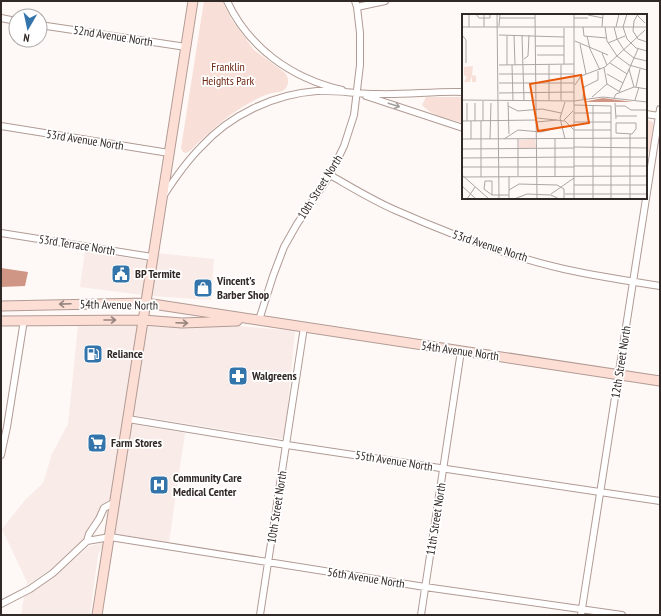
<svg xmlns="http://www.w3.org/2000/svg" width="661" height="616" font-family="'PT Sans Narrow',sans-serif">
  <rect width="100%" height="100%" fill="#fef9f7"/>
  <path fill="#f9ebe8" d="M85 251 148 261 143 295 80 287Z
    M157 253 214 259 211 300 151 296Z
    M78 325H138L111 499 101 506 96 517 86 532 83 540 51 569 26 586 27 582 2 529 25 500 43 483 52 454 68 424Z
    M146 325 182 328 239 326 295 331 287 414 283 439 132 415Z
    M131 424 185 433 169 542 114 534Z
    M100 543H105L98 555 90 615H21L24 597 55 576 88 547Z"/>
  <path fill="#f8dfd8" d="M204 1H222L232 20 254 50 284 72C288 76 290 82 286 88 282 93 277 92 272 93 260 96 251 102 241 108 226 117 213 129 200 141 195 145 192 151 186 153L183 152 181 148Z
    M426 97H463V123C450 119 431 116 422 105Z
    M646 119 653 122C653 132 653 149 646 156Z"/>
  <path fill="#cf9585" d="M1 268 28 272 25 286 1 287Z"/>
  <g fill="none" stroke-linecap="round" stroke-linejoin="round">
    <g stroke="#b19b94" stroke-width="8">
      <path id="street" d="M227 1C249 48 291 78 342 90
        M357 7 385 1
        M1 18 16 21
        M40 25 186 47
        M366 96 463 128
        M646 114 659 116
        M1 126 169 153
        M330 175C351 187 372 200 395 210 447 233 507 256 564 269 596 276 628 281 660 286
        M164 195C175 178 187 161 201 147 230 115 274 94 317 91 337 90 357 94 378 94 406 95 435 91 463 92
        M1 233 152 257
        M259 320 273 276 284 247 297 224 330 175 344 146 354 115 360 65V33L357 7 355 1
        M128 419 287 445 660 501
        M1 455 7 427 24 320
        M87 541 89 534 99 519 104 508 115 502
        M1 604 30 589 53 573 87 541 110 537 425 587 622 615
        M260 615 304 327
        M421 615 461 351
        M581 615 660 109"/>
    </g>
    <g stroke="#b19b94" stroke-width="11">
      <path id="secondary" d="M1 306 146 303 660 381
        M1 321 143 320 182 323 237 321
        M97 615 193 1"/>
    </g>
    <use href="#street" stroke="#fff" stroke-width="6"/>
    <use href="#secondary" stroke="#fdded5" stroke-width="9"/>
  </g>
  <defs><path id="oneway-shaft" d="M-6 0H5M1.5-3L5.5 0L1.5 3" fill="none" stroke-width="1.6" stroke-linecap="round" stroke-linejoin="round"/></defs>
  <use stroke="#a29f9d" href="#oneway-shaft" transform="translate(394 105) rotate(18)"/>
  <g stroke="#97847e">
    <use href="#oneway-shaft" transform="translate(65 304) rotate(178)"/>
    <use href="#oneway-shaft" transform="translate(110 320)"/>
    <use href="#oneway-shaft" transform="translate(182 323) rotate(2)"/>
  </g>
  <defs>
    <g id="civic-square" transform="scale(1)"><rect x="-9" y="-9" width="18" height="18" rx="4" fill="#3374ab" stroke="#fff"/><path d="M-.6-6.5H3V-4.5H.6V-3L4-1V1h2V6H-6V1h2V-1L-.6-3ZM-1.2 2.5V6h2.4V2.5Z" fill="#fff"/></g>
    <g id="shop-square" transform="scale(1)"><rect x="-9" y="-9" width="18" height="18" rx="4" fill="#3374ab" stroke="#fff"/><path d="M-5-2.5h2.3a2.7 3.5 0 0 1 5.4 0H5L5.5 6h-11ZM-1.5-2.5h3a1.5 2.3 0 0 0-3 0Z" fill="#fff"/></g>
    <g id="fuel-square" transform="scale(1)"><rect x="-9" y="-9" width="18" height="18" rx="4" fill="#3374ab" stroke="#fff"/><path d="M-5.5-6h7V0h2V4h1.3V-2.5L3-4.5l.8-.8L6-3V5H2.5V1h-1V6h-7ZM-4.2-4.7v3.2H.2V-4.7Z" fill="#fff"/></g>
    <g id="pharmacy-square" transform="scale(1)"><rect x="-9" y="-9" width="18" height="18" rx="4" fill="#3374ab" stroke="#fff"/><path d="M-2-6h4v4h4v4h-4v4h-4v-4h-4v-4h4Z" fill="#fff"/></g>
    <g id="supermarket-square" transform="scale(1)"><rect x="-9" y="-9" width="18" height="18" rx="4" fill="#3374ab" stroke="#fff"/><path d="M-6-5.5h2.5l.6 2H6L4.5 2H-2.5L-4.4-4H-6ZM-1.5 3.2a1.3 1.3 0 1 0 .1 0ZM3 3.2a1.3 1.3 0 1 0 .1 0Z" fill="#fff"/></g>
    <g id="hospital-square" transform="scale(1)"><rect x="-9" y="-9" width="18" height="18" rx="4" fill="#3374ab" stroke="#fff"/><path d="M-5-5h3v3.5h4V-5h3V5h-3V1.5h-4V5h-3Z" fill="#fff"/></g>
  </defs>
  <g fill-rule="evenodd">
    <use href="#civic-square" x="121" y="274"/>
    <use href="#shop-square" x="203" y="288"/>
    <use href="#fuel-square" x="93" y="354"/>
    <use href="#pharmacy-square" x="238" y="376"/>
    <use href="#supermarket-square" x="97" y="443"/>
    <use href="#hospital-square" x="159" y="485"/>
  </g>
  <g text-anchor="middle" stroke-width="3.5" stroke-linejoin="round" paint-order="stroke">
    <g font-size="12" fill="#312926" stroke="#fff">
      <text transform="translate(113 36) rotate(9)" y="4">52nd Avenue North</text>
      <text transform="translate(85 140) rotate(9)" y="4">53rd Avenue North</text>
      <text transform="translate(320 187) rotate(-58)" y="4">10th Street North</text>
      <text transform="translate(77 245) rotate(9)" y="4">53rd Terrace North</text>
      <text transform="translate(490 246) rotate(18)" y="4">53rd Avenue North</text>
      <text transform="translate(119 305) rotate(1)" y="4">54th Avenue North</text>
      <text transform="translate(460 351) rotate(8)" y="4">54th Avenue North</text>
      <text transform="translate(621 362) rotate(-81)" y="4">12th Street North</text>
      <text transform="translate(394 461) rotate(9)" y="4">55th Avenue North</text>
      <text transform="translate(277 507) rotate(-81)" y="4">10th Street North</text>
      <text transform="translate(436 519) rotate(-81)" y="4">11th Street North</text>
      <text transform="translate(366 578) rotate(9)" y="4">56th Avenue North</text>
    </g>
    <g font-size="12" fill="#6e2814" stroke="#fff">
      <text x="228" y="71">Franklin<tspan x="228" dy="14">Heights Park</tspan></text>
    </g>
    <g font-size="12" font-weight="bold" fill="#312926" stroke="#fff" text-anchor="start">
      <text x="135" y="278">BP Termite</text>
      <text x="217" y="285">Vincent's<tspan x="217" dy="14">Barber Shop</tspan></text>
      <text x="107" y="358">Reliance</text>
      <text x="252" y="380">Walgreens</text>
      <text x="111" y="447">Farm Stores</text>
      <text x="173" y="482">Community Care<tspan x="173" dy="14">Medical Center</tspan></text>
    </g>
  </g>
  <g transform="translate(462 14)">
    <rect width="185" height="185" fill="#fef9f7"/>
    <path d="M11 52 10 61 14 62V68H10V62L8 68H2L5 63 2 61V53ZM73 125 74 134H57V126Z" fill="#f8dfd8"/>
    <path d="M141 84 171 88H121Z" fill="#cf9585"/>
    <path fill="none" stroke="#aca6a3" stroke-width="1" d="M7 0V13M14 0 17 4H28V0M22 0V13M35 0 37 185M73 0 75 185M112 0V185M165 0 161 13 165 25 174 34 185 37M174 0 183 9M176 0 172 7 171 17 176 25 185 28M126 1 141 4M38 4H73M112 4H126M37 12 38 0M0 13H185M121 13 122 22 145 24M140 13 141 0M143 13 145 27 155 42 167 51 185 56M152 13 155 25 162 36 172 44 185 47M154 13 157 0M102 14V50M0 21 4 26V49M37 21 102 23M52 21 53 51M60 21 62 87M45 22V51M125 22 128 35 138 56M113 27 146 41M146 29 163 22M118 30 124 60M74 32H102M140 39 145 51M75 41H102M62 45 66 42 67 21M148 49 165 60M37 51 112 50M50 51 51 87M87 51V86M99 51V86M167 55 172 73M37 60H112M145 60 161 69M37 69H112M145 70 158 78M113 71 119 62 143 53 183 16M174 73 178 55M157 78 176 35M37 79 112 78M130 83 145 70 142 54M152 84 154 80 172 73 185 75M121 85 122 73 136 66V57M0 86 112 87 141 83 185 88M173 86 177 73M46 88 47 120M13 89V107M153 89 154 105M112 91 149 92V185M46 92 56 97 80 95 99 99M154 92H163L169 96H185M112 99H149M154 102H175M75 104 103 107 112 116H149M102 106 111 97M0 107 75 106M5 107V89M9 107V125M21 107V87M75 108 95 106M112 108H149M174 109V115L170 120 154 119V109ZM168 120V185M0 125 185 124M28 125 29 89M42 125 56 116 79 118 99 113M93 125V162M103 125 98 104 103 88M112 133 185 134M0 135 112 134M0 143V87M112 143H185M0 144 112 143M112 152H185M0 153H112M0 161 27 185M47 162V185M56 162V125M0 163 185 162M19 163V107M23 167H30V181L22 175ZM112 171H185M0 172 14 185M47 176 57 170 95 171 102 175V185M89 180 112 164M103 180H185M30 181H47M5 185 13 173M52 185 65 180 89 181 97 185M131 185V91"/>
    <path fill="#e8590c" fill-opacity="0.15" stroke="#e8590c" stroke-width="2" d="M119 61 127 109 76 117 68 70Z"/>
    <rect width="185" height="185" fill="none" stroke="#312926" stroke-width="2"/>
  </g>
  <rect width="661" height="616" fill="none" stroke="#312926" stroke-width="4"/>
  <g transform="translate(28 28) rotate(189)"><circle r="19" fill="#ffffff" stroke="#ada9a8"/>
  <path d="M0-3L7 15L0 10L-7 15Z" fill="#3374ab"/>
  <text y="-6" font-size="11" font-weight="bold" text-anchor="middle" fill="#312926">N</text>
  </g>
</svg>
